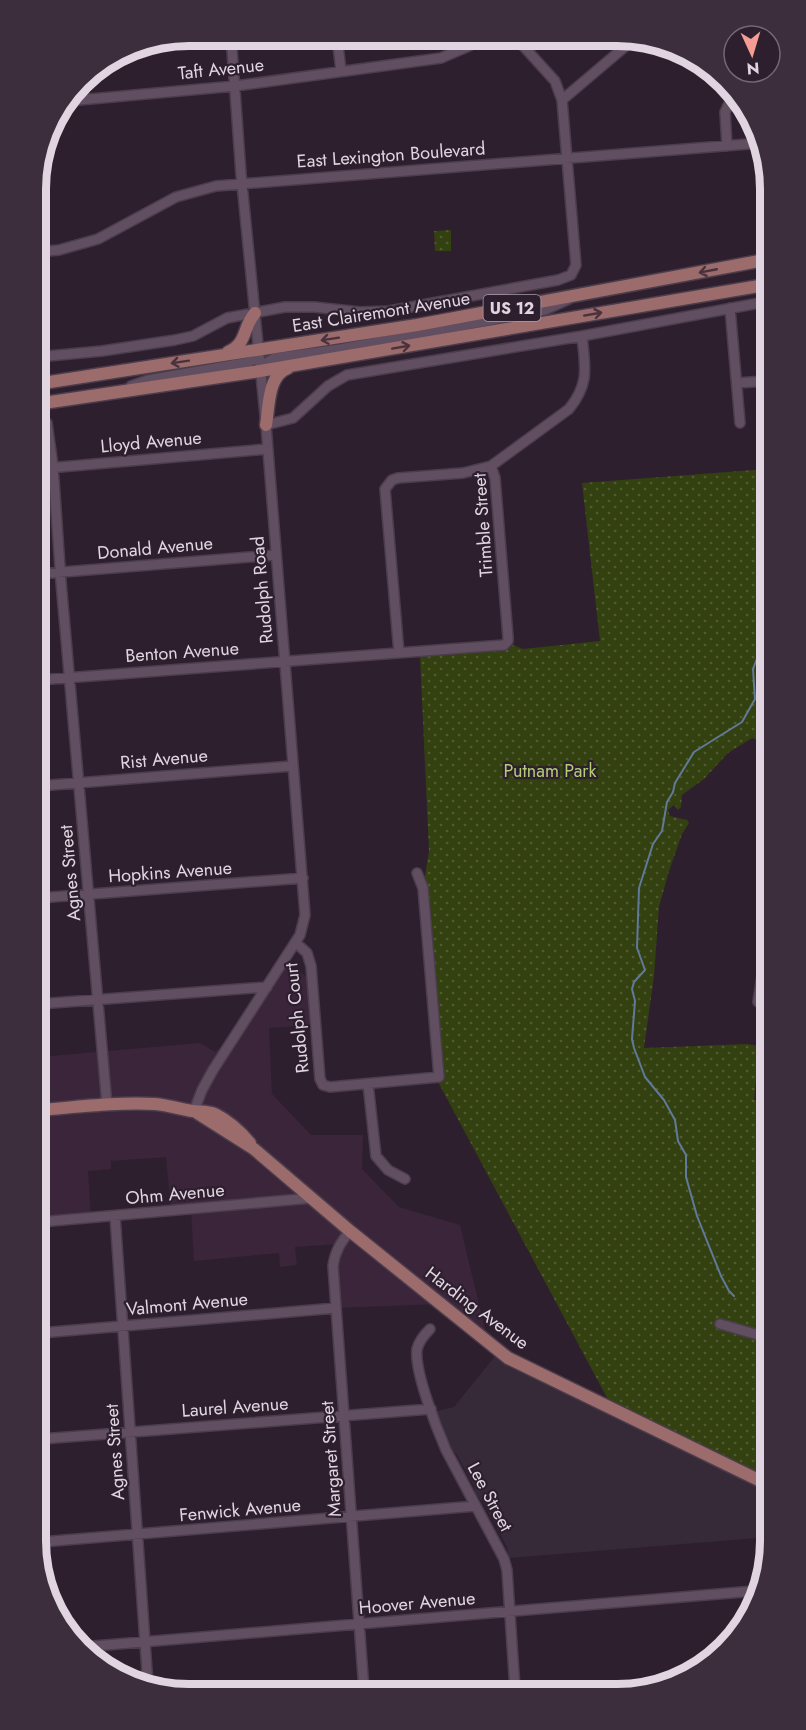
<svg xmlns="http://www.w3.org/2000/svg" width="806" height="1730" font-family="Jost,sans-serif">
  <defs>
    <pattern id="grass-dots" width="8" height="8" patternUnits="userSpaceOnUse" patternTransform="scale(1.5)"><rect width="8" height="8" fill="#33400f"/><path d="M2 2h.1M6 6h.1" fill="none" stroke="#505b32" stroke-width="1.8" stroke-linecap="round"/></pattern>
  </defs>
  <rect width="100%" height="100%" fill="#2e1f2e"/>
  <path fill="#3a253a" d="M282 964 296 969 312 981 316 1025 269 1028 272 1094 311 1135H363L362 1169 399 1207 460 1225 488 1342 440 1304 336 1308 333 1266 339 1244 295 1247 297 1265 280 1267 279 1253 194 1261 191 1210 171 1211 166 1157 111 1161V1169L88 1171 91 1218 40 1222 39 1057 200 1043 215 1052 234 1037Z"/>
  <path fill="#372a38" d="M496 1355 523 1371 769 1493 770 1537 509 1558 507 1547 485 1505 475 1493 474 1486 457 1455 447 1443 437 1411 454 1407Z"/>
  <path fill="url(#grass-dots)" d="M451 230V251H435L434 231Z
    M766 469 767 743 752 738 728 753 704 779 682 795 681 807 678 810 674 805 668 810 670 816 687 820 689 823 682 834 669 871 659 907 654 976 644 1048 747 1044 759 1046 754 1100 768 1101 769 1371 764 1400 769 1403V1485L613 1409 437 1080 423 888 429 851 420 656 507 650 513 645 523 649 600 641 582 483Z"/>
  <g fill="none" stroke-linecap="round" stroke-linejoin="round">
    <path stroke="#61799b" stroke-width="2" d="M734 1296 729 1291 721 1276 697 1216 686 1177V1155L678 1141 675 1120 664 1100 645 1077 634 1048 632 1039 635 1001 632 989 634 982 645 970 637 948 639 888 653 844 662 831 667 802 673 792 675 783 694 752 742 722 755 699 753 669 758 656 766 649"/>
    <g stroke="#4b3d4b" stroke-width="12">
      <path id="minor" d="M337 37 341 71
        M562 100 634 39
        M68 101 235 86 441 58 469 46 479 38
        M727 146 725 112 732 97
        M37 252 59 250 98 239 176 197 216 186 761 143
        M37 292 43 356
        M730 308 740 423
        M37 357 102 351 175 340 193 336 227 318 285 307H314L360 312 389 311 558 280 571 275 576 265 562 100 555 81 516 38
        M260 371 266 363 274 358 340 349 545 310 569 299
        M737 383 766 381
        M131 386 148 380 249 362 253 360 258 351
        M47 423 53 466 61 582 107 1105
        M266 425 293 418 328 386 347 375 582 336 765 302
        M37 469 267 449
        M38 574 275 555
        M399 653 385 489 392 480 398 478 463 473 491 466
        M38 680 504 645 508 641V637L495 478 491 466 569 409C590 383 585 367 582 336
        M39 786 292 766
        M39 898 303 878
        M296 943 307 953 311 966 320 1079 323 1085 330 1087 439 1077 423 888 417 873
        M758 1002 767 943
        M39 1004 267 987
        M368 1084 376 1156 388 1170 405 1179
        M194 1111 202 1090 213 1070 300 935 305 915 266 425 241 174 231 36
        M115 1216 148 1685
        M40 1222 312 1198
        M350 1231C341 1242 335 1251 333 1266L364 1690
        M720 1324 769 1338
        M430 1329C424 1335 419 1341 417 1349 414 1371 437 1429 446 1450L504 1559 507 1570 515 1689
        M40 1333 336 1308
        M41 1439 431 1409
        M41 1542 476 1506
        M82 1647 754 1591"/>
    </g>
    <g stroke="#4b3d4b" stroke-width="15">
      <path id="major" d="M228 352C248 343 242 328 255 313
        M37 384 417 325 765 260
        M37 404 260 371 765 285
        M266 425C269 406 268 375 288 368
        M40 1110C78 1107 117 1102 155 1104 168 1105 180 1109 192 1111 200 1112 207 1111 215 1114 229 1121 240 1131 250 1143
        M194 1111 254 1149 350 1231 508 1358 769 1485"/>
    </g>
    <use href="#minor" stroke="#614f61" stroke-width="9"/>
    <use href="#major" stroke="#9c6b6b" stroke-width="12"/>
  </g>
  <defs><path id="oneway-shaft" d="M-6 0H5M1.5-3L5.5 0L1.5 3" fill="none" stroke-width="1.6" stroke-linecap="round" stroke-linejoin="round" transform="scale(1.5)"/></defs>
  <g stroke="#4a323d">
    <use href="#oneway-shaft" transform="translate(708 271) rotate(169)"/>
    <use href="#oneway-shaft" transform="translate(593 314) rotate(-10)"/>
    <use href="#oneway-shaft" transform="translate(330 339) rotate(171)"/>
    <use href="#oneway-shaft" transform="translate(401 347) rotate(-10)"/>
    <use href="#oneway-shaft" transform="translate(180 362) rotate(171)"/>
  </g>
  <g text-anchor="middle" stroke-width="4.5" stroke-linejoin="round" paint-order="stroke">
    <rect fill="#2e1f2e" stroke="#ab9eab" stroke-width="1.5" x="483.5" y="295" width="57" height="26" rx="4.5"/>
    <g font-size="16" font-weight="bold" fill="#e0d5e0">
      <text x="512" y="314">US 12</text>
    </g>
    <g font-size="18" fill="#e0d5e0" stroke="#2e1f2e">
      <text transform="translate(221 69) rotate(-6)" y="6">Taft Avenue</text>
      <text transform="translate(391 155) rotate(-4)" y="6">East Lexington Boulevard</text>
      <text transform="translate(381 312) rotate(-9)" y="6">East Clairemont Avenue</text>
      <text transform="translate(151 442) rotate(-5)" y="6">Lloyd Avenue</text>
      <text transform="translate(483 525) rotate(-94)" y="6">Trimble Street</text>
      <text transform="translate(155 548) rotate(-5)" y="6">Donald Avenue</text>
      <text transform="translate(262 590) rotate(-95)" y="6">Rudolph Road</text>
      <text transform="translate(182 652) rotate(-4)" y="6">Benton Avenue</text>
      <text transform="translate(164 759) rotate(-5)" y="6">Rist Avenue</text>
      <text transform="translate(170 872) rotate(-4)" y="6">Hopkins Avenue</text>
      <text transform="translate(70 873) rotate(-95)" y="6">Agnes Street</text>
      <text transform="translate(297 1018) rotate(-96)" y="6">Rudolph Court</text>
      <text transform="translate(175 1194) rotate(-5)" y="6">Ohm Avenue</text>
      <text transform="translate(187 1304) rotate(-5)" y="6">Valmont Avenue</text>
      <text transform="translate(477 1308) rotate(37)" y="6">Harding Avenue</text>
      <text transform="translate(235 1407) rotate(-4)" y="6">Laurel Avenue</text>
      <text transform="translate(115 1452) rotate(-94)" y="6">Agnes Street</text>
      <text transform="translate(331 1459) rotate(-94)" y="6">Margaret Street</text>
      <text transform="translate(490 1497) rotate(62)" y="6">Lee Street</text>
      <text transform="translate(240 1510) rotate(-5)" y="6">Fenwick Avenue</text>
      <text transform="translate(417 1603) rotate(-5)" y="6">Hoover Avenue</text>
    </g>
    <g font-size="18" fill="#b3ce77" stroke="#2e1f2e">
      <text x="550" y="777">Putnam Park</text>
    </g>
  </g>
  <path d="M0 0H806V1730H0ZM189 46H617A143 143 0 0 1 760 189V1541A143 143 0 0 1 617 1684H189A143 143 0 0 1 46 1541V189A143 143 0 0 1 189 46Z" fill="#3c2e3c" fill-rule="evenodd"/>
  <path fill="none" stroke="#e0d5e0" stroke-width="8" d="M189 46H617A143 143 0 0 1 760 189V1541A143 143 0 0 1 617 1684H189A143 143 0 0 1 46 1541V189A143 143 0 0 1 189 46Z"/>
  <g transform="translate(752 54) rotate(176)"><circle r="28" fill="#2e1f2e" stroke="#756875" stroke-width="1.5"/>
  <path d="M0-4.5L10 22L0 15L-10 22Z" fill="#f59c94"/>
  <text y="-9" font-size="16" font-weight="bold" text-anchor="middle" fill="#e0d5e0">N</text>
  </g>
</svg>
